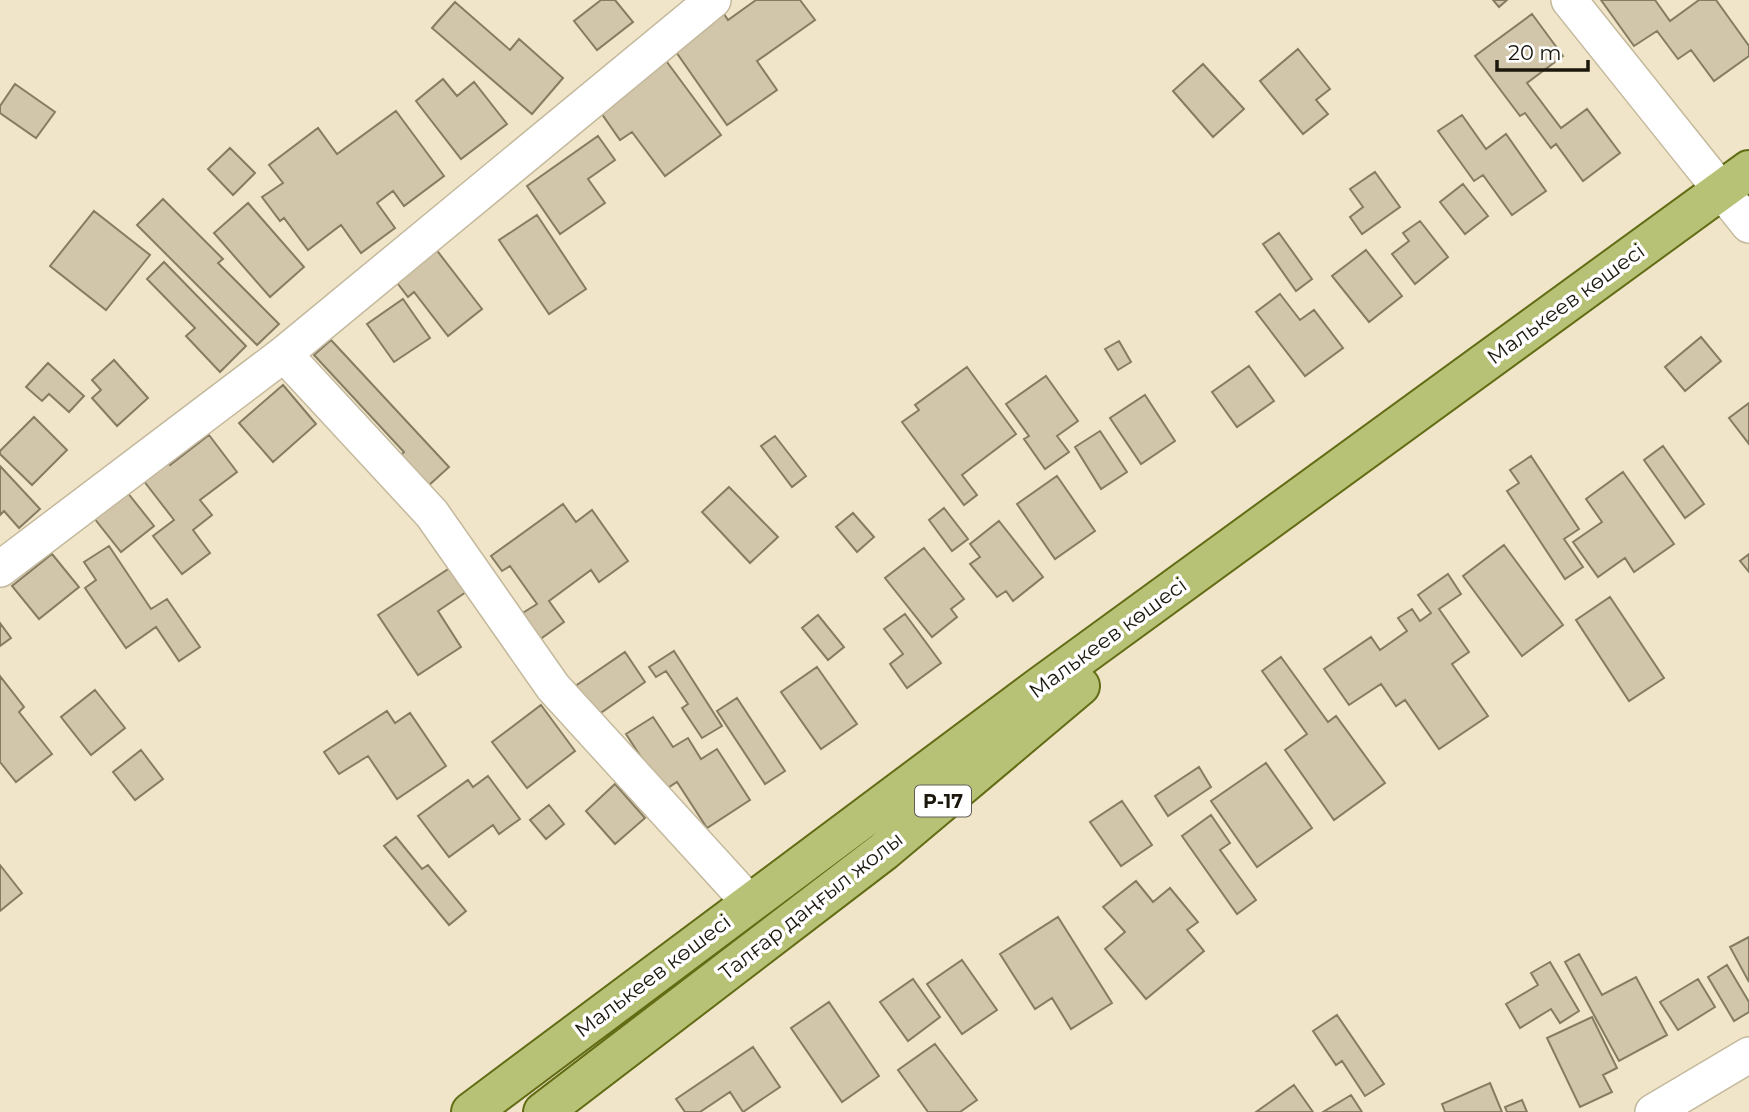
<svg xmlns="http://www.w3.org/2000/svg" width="1749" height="1112" font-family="Montserrat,sans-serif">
  <rect width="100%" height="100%" fill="#f0e5c8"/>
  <path fill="#d1c6aa" stroke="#867c62" stroke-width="2" d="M601 0H615L633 22 597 50 574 21Z
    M756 0H800L815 20 757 61 777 90 727 125 674 49 724 14 728 20Z
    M1493 0H1507L1499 7Z
    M1601 0H1655L1670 21 1699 0H1716L1749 46V56L1714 81 1691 50 1678 59 1657 31 1634 46Z
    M455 2 510 50 519 39 563 78 532 114 432 28Z
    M1532 14 1563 56 1527 83 1561 128 1587 109 1620 153 1583 181 1556 144 1551 148 1525 113 1520 116 1475 56Z
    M1298 49 1330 89 1316 100 1328 114 1303 134 1260 81Z
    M664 58 721 135 665 176 632 132 620 140 597 107Z
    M1203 64 1244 109 1213 137 1173 91Z
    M443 79 457 96 474 82 507 124 461 159 416 101Z
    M15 84 55 112 36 138 0 113V106Z
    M396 111 444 176 404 206 393 191 377 203 395 228 361 253 341 225 308 250 284 218 280 221 262 197 283 183 269 165 318 128 337 154Z
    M1462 115 1486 149 1506 134 1546 191 1512 215 1483 175 1474 181 1438 131Z
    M598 136 615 160 588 179 605 203 560 234 527 186Z
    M230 148 255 173 233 195 208 169Z
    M1375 172 1400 207 1362 234 1350 217 1363 207 1350 189Z
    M1463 184 1488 216 1465 234 1440 202Z
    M163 199 223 259 218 263 279 324 257 345 137 225Z
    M248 203 304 267 270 297 214 233Z
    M94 211 150 255 106 310 50 266Z
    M537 215 586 289 549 314 499 240Z
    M1420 221 1448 257 1415 284 1392 254 1409 241 1403 233Z
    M1279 233 1312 279 1296 291 1263 244Z
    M435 248 482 309 448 336 414 292 408 297 395 280Z
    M1366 250 1402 296 1369 322 1332 276Z
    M164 262 246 346 220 372 186 336 195 328 147 279Z
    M1280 294 1300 320 1314 310 1343 348 1305 376 1256 312Z
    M403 299 430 338 394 362 367 324Z
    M1701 337 1721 361 1685 391 1665 367Z
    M331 340 449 467 428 486 400 456 404 452 314 355Z
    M1119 341 1131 362 1118 370 1105 349Z
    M114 360 148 398 117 426 92 398 101 390 92 380Z
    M48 363 84 396 69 412 49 394 42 401 26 387Z
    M1249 366 1274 401 1237 427 1212 392Z
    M967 367 1016 434 962 475 977 495 964 505 902 422 919 410 915 405Z
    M1046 376 1078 421 1057 436 1069 452 1045 469 1024 439 1029 436 1006 404Z
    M283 385 316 424 273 462 239 423Z
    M1145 395 1175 441 1141 464 1110 418Z
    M1749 403V444L1729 418Z
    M34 417 67 450 32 485 0 454V451Z
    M1100 431 1127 472 1101 489 1075 447Z
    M209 435 237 472 200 500 212 515 193 530 210 553 182 574 153 536 174 520 140 476 165 458 170 465Z
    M775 436 806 476 792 487 761 446Z
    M1663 446 1704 504 1685 518 1644 460Z
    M1531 456 1579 529 1564 539 1583 567 1565 579 1507 491 1519 483 1510 470Z
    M0 466 40 509 19 528 4 511 0 515Z
    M1623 472 1674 544 1634 572 1625 558 1598 577 1573 542 1602 522 1586 499Z
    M1057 476 1095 531 1055 559 1017 504Z
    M729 487 778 537 750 563 702 512Z
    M127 492 154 526 121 552 94 518Z
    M563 504 576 522 592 510 628 561 599 582 591 570 549 601 564 622 539 640 521 614 537 604 510 566 502 571 491 556Z
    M944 508 968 539 952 551 929 520Z
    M853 513 874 537 857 552 836 527Z
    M999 521 1043 577 1013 601 1006 591 997 597 970 564 980 557 970 544Z
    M1504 545 1563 625 1522 656 1463 576Z
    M109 546 151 609 167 599 200 647 179 661 156 627 126 648 85 588 96 580 84 562Z
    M924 548 964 599 951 609 957 617 932 637 885 578Z
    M52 554 79 587 39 619 12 586Z
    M1749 554V572L1740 561Z
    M456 564 472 588 438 611 461 647 418 675 378 615Z
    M1448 574 1461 594 1439 609 1469 652 1452 664 1488 716 1439 749 1405 700 1396 706 1381 684 1349 705 1324 669 1371 637 1380 650 1407 631 1398 618 1412 609 1420 621 1431 613 1418 595Z
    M1610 597 1664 678 1629 701 1576 620Z
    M905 614 941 663 907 688 890 664 903 654 884 629Z
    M818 615 844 647 828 660 802 628Z
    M0 623 11 638 0 646Z
    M674 651 722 726 702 738 682 708 688 704 666 671 656 677 649 667Z
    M625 652 645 682 592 719 571 689Z
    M1281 657 1328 722 1336 716 1385 783 1334 820 1285 750 1307 734 1262 671Z
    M817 667 857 724 821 749 781 692Z
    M0 676 24 707 19 712 52 754 16 782 0 762Z
    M95 690 125 728 91 755 61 717Z
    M737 698 785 771 765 784 717 711Z
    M541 705 575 751 527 788 492 742Z
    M387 711 395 723 410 713 446 766 397 799 368 756 339 774 324 752Z
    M653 717 673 747 688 738 701 759 717 749 750 800 707 828 677 782 663 791 626 734Z
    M141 750 163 779 135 800 113 772Z
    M1266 763 1312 828 1257 867 1211 801Z
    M1199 767 1211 787 1168 816 1155 796Z
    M488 776 520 819 499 834 493 825 449 857 418 816 468 780 473 787Z
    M615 784 645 818 615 844 586 811Z
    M1122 801 1152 845 1121 866 1090 822Z
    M549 805 564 824 546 839 530 820Z
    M1211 815 1230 843 1220 850 1256 900 1237 914 1182 836Z
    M396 837 422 869 428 865 466 911 449 925 384 846Z
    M0 865 22 893 0 911Z
    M1136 881 1153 902 1170 888 1198 922 1187 930 1204 951 1146 999 1105 949 1125 932 1103 907Z
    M1058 917 1112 1003 1071 1029 1052 998 1035 1009 1000 954Z
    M1749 937V982L1730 947Z
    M1579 954 1602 995 1636 977 1667 1035 1619 1061 1565 962Z
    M962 960 997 1010 962 1034 927 984Z
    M1550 962 1579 1011 1560 1023 1551 1009 1520 1028 1506 1004 1538 985 1531 973Z
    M1727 965 1749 1002V1012L1734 1021 1708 977Z
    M913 979 940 1017 908 1041 880 1002Z
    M1698 979 1715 1007 1678 1030 1660 1002Z
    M829 1002 879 1076 842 1102 791 1028Z
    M1337 1015 1384 1084 1365 1096 1342 1061 1336 1065 1313 1031Z
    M1592 1017 1617 1068 1603 1075 1612 1092 1580 1107 1547 1038Z
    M935 1044 977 1100 960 1112H928L898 1070Z
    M753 1047 780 1087 743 1112 730 1092 700 1112H685L676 1099Z
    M1490 1083 1502 1112H1445L1442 1104Z
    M1294 1085 1313 1112H1256Z
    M1351 1095 1362 1112H1323Z
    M1522 1100 1527 1112H1507L1505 1107Z"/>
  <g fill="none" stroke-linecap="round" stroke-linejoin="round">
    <g stroke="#c4b99d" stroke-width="38">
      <path id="minor" d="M1569 0 1749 225
        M284 354 432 514 553 687 750 903
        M0 569 284 354 713 0
        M1653 1112 1749 1055"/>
    </g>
    <g stroke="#626c15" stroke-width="42">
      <path id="major" d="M471 1112 1038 688 1749 170
        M543 1112 884 851 1080 686"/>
    </g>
    <use href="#minor" stroke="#fff" stroke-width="35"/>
    <use href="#major" stroke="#b8c276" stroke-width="38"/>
  </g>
  <g text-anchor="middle" stroke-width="7" stroke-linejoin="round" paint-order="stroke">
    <rect fill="#fff" stroke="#5f5d56" stroke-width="2" x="915" y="785.5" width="56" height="31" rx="5"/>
    <g font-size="19" font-weight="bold" fill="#1b170d">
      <text x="943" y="808">P-17</text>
    </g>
    <g font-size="21" fill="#1b170d" stroke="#fff">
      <text transform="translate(1566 304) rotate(-36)" y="7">Малькеев көшесі</text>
      <text transform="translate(1108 638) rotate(-36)" y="7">Малькеев көшесі</text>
      <text transform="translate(811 906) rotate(-38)" y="7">Талғар даңғыл жолы</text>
      <text transform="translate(653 976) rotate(-37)" y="7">Малькеев көшесі</text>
    </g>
  </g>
  <path d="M1497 60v10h91v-10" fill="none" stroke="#1b170d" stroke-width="3.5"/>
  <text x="1508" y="60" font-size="21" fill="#1b170d" stroke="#ffffff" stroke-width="5" paint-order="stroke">20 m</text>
</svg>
